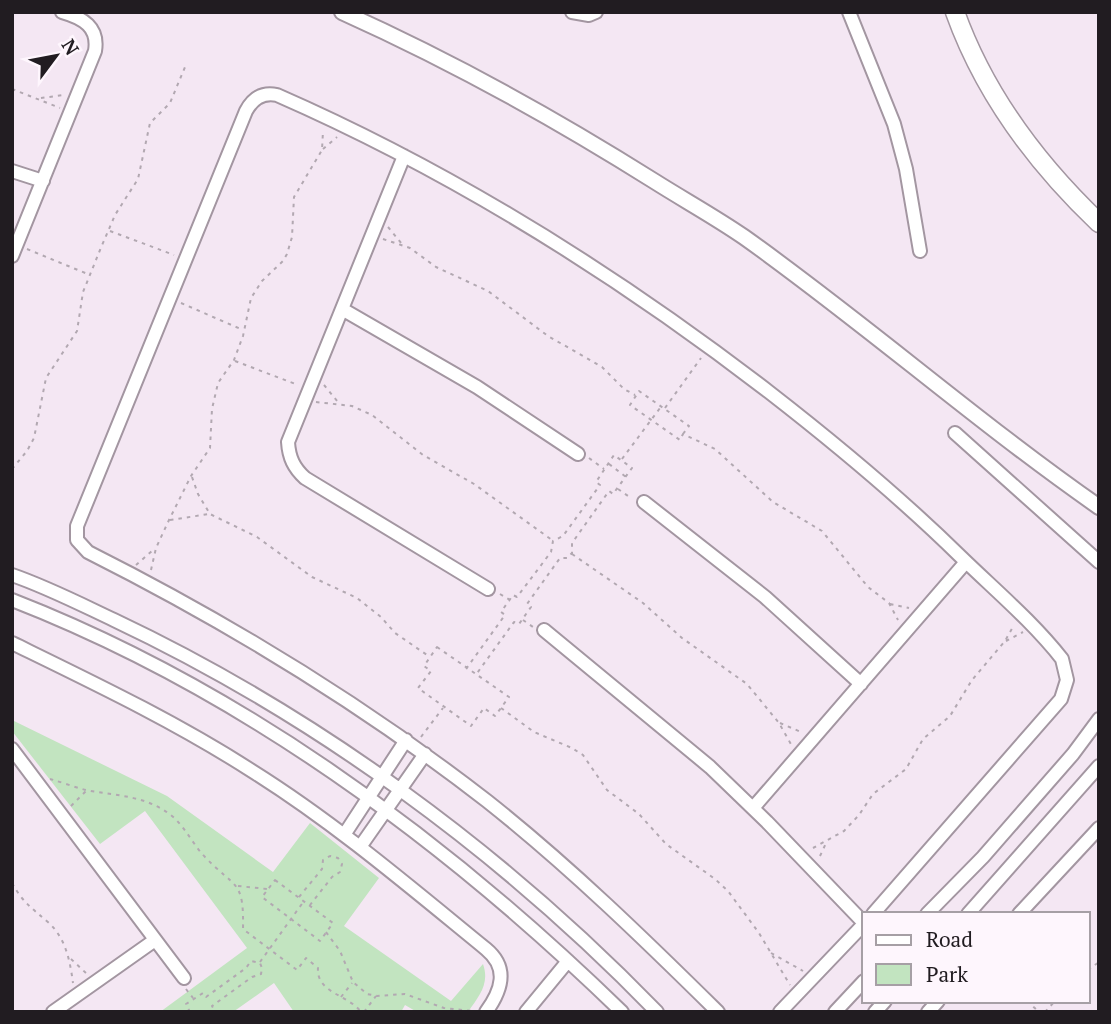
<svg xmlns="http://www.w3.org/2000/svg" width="1111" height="1024" font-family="'PT Serif',serif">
  <rect width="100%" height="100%" fill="#f4e7f3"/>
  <path fill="#c2e4c0" d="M12 720 167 796 273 872 310 823 379 878 344 926 451 1001 483 964C490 984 479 996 468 1012H417L405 1005 401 1012H294L274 983 233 1012H160L247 948 145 811 100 844 12 731Z"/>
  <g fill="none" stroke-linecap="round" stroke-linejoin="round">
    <g stroke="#a396a1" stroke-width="16">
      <path id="minor" d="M572 12 589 15 596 12
        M849 12 894 124 906 169 920 251
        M404 156 288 442C289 458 294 468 305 478L488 589
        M12 171 43 181
        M12 256 95 51C99 27 83 18 62 12
        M342 309 477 387 578 454
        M955 433 1099 562
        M644 502 765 597 861 684
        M12 575C47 587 80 604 114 620 315 715 502 852 657 1012
        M12 600C243 690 445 840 622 1012
        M544 630 710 767 767 822 864 923
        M12 643C94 683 176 722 252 771 335 823 410 887 486 949 509 968 502 990 486 1012
        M12 749 184 978
        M753 808 966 562
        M344 835 406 740
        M360 847 425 754
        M927 914 983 857 1073 754 1099 719
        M968 914 1099 766
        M1019 914 1099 828
        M53 1012 155 940
        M526 1012 568 961
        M718 1012C644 939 569 866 487 801 362 704 229 623 88 552L77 540V526L246 111C253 98 263 92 277 95 453 172 617 275 769 392 836 444 901 498 961 557 995 590 1033 622 1062 659L1067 680 1061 699 873 914
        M780 1012 864 924
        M835 1012 864 981
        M875 1012 885 1001
        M928 1012 938 1001"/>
    </g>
    <g stroke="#a396a1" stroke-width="18">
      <path id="major" d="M342 12C451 61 554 118 654 181 684 200 715 217 744 237 865 323 977 422 1099 507"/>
    </g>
    <g stroke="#a396a1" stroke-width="21">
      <path id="highway" d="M955 12C984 93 1037 164 1099 223"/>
    </g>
    <path stroke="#b2a8b1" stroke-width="2" stroke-dasharray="3.5 5" stroke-linecap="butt" d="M12 89 60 108
      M41 98 64 95
      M323 149 337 137
      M388 227 402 244
      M110 231 174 255
      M383 239 410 248 436 267 488 291 548 336 602 367 624 389 635 395
      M27 249 90 275
      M181 303 243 330
      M235 361 298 385
      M324 385 338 402
      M316 402 352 406 372 415 423 455 474 484 552 540
      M665 408 701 358
      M683 434 689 426 639 391 630 405 680 440 683 434 715 449 773 502 822 531 868 587 889 603 898 620
      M589 458 604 469
      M622 459 660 408
      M609 464 626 477
      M12 469 27 451 34 438 46 378 77 331 83 292 100 250 115 215 138 179 150 123 170 103 185 67
      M192 477 198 494 210 514 257 537 312 577 357 598 381 617 395 633 430 657
      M618 489 631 498
      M170 520 209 514
      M572 554 643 603 682 638 747 684 779 723 792 746
      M136 565 153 550
      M151 570 156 548 169 520 191 476 210 448 212 409 218 383 234 360 243 336 251 298 262 281 283 261 287 254 292 237 294 197 322 150 323 131
      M500 594 510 600
      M890 604 909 608
      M523 620 533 627
      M1006 641 1023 632
      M437 647 509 697 495 716 484 708 471 726 418 688 431 671 424 666Z
      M466 669 505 615 501 612 513 595 517 597 551 552 553 541 563 536 600 485 596 482 614 455 632 468 613 494 609 491 572 543V553L567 558H560L527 604 531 607 519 624 514 622 475 676
      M501 708 534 732 572 748 583 755 607 790 639 814 666 844 715 879 728 891 759 933 790 985
      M780 723 801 732
      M421 737 443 708
      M50 779C61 782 74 787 86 790 116 796 146 795 172 816 186 828 193 845 206 858 236 889 244 880 243 929L297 970 306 958 318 968C316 993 349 995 361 1012
      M71 806 86 791
      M813 848 844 831 859 815 873 794 906 769 923 739 950 716 972 680 1005 641 1014 625
      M820 856 827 841
      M275 880 333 923 320 941 262 897Z
      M12 883C23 903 33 909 49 923 66 939 70 961 73 983
      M238 886 267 889
      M299 897 322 869 323 860 330 856 338 858 342 864 340 872 332 877 310 905
      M326 932 340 951 353 982 367 994 377 996 405 994 444 1008 472 1011
      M771 953 803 971
      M71 959 87 974
      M260 962 304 901
      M1088 970 1099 962
      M186 989 193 998
      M341 997 352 983
      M1027 1001 1039 1012
      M190 1012 186 1004 203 993 206 997 246 968 251 961 260 963 262 968 261 974 252 977 212 1006 215 1011 213 1012
      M364 1012 376 996
      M1045 1012 1055 1001"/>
    <use href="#minor" stroke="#fff" stroke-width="12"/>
    <use href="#major" stroke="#fff" stroke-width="14"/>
    <use href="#highway" stroke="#fff" stroke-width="18"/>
  </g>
  <rect width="1111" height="1024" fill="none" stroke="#211c21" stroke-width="28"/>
  <rect x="862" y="912" width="228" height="91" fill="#fef6fd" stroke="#a69fa5" stroke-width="2"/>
  <rect x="876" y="935" width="35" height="10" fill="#ffffff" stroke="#a69fa5" stroke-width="2"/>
  <text x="926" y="947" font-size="21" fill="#211c21">Road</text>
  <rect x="876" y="964" width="35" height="21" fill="#c2e4c0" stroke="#a69fa5" stroke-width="2"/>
  <text x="926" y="982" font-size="21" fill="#211c21">Park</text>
  <g transform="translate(56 56) rotate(58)" stroke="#fef6fd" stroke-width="5" paint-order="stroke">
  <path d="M0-5L12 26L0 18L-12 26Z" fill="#211c21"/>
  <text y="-10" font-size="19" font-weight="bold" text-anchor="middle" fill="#211c21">N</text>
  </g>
</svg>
